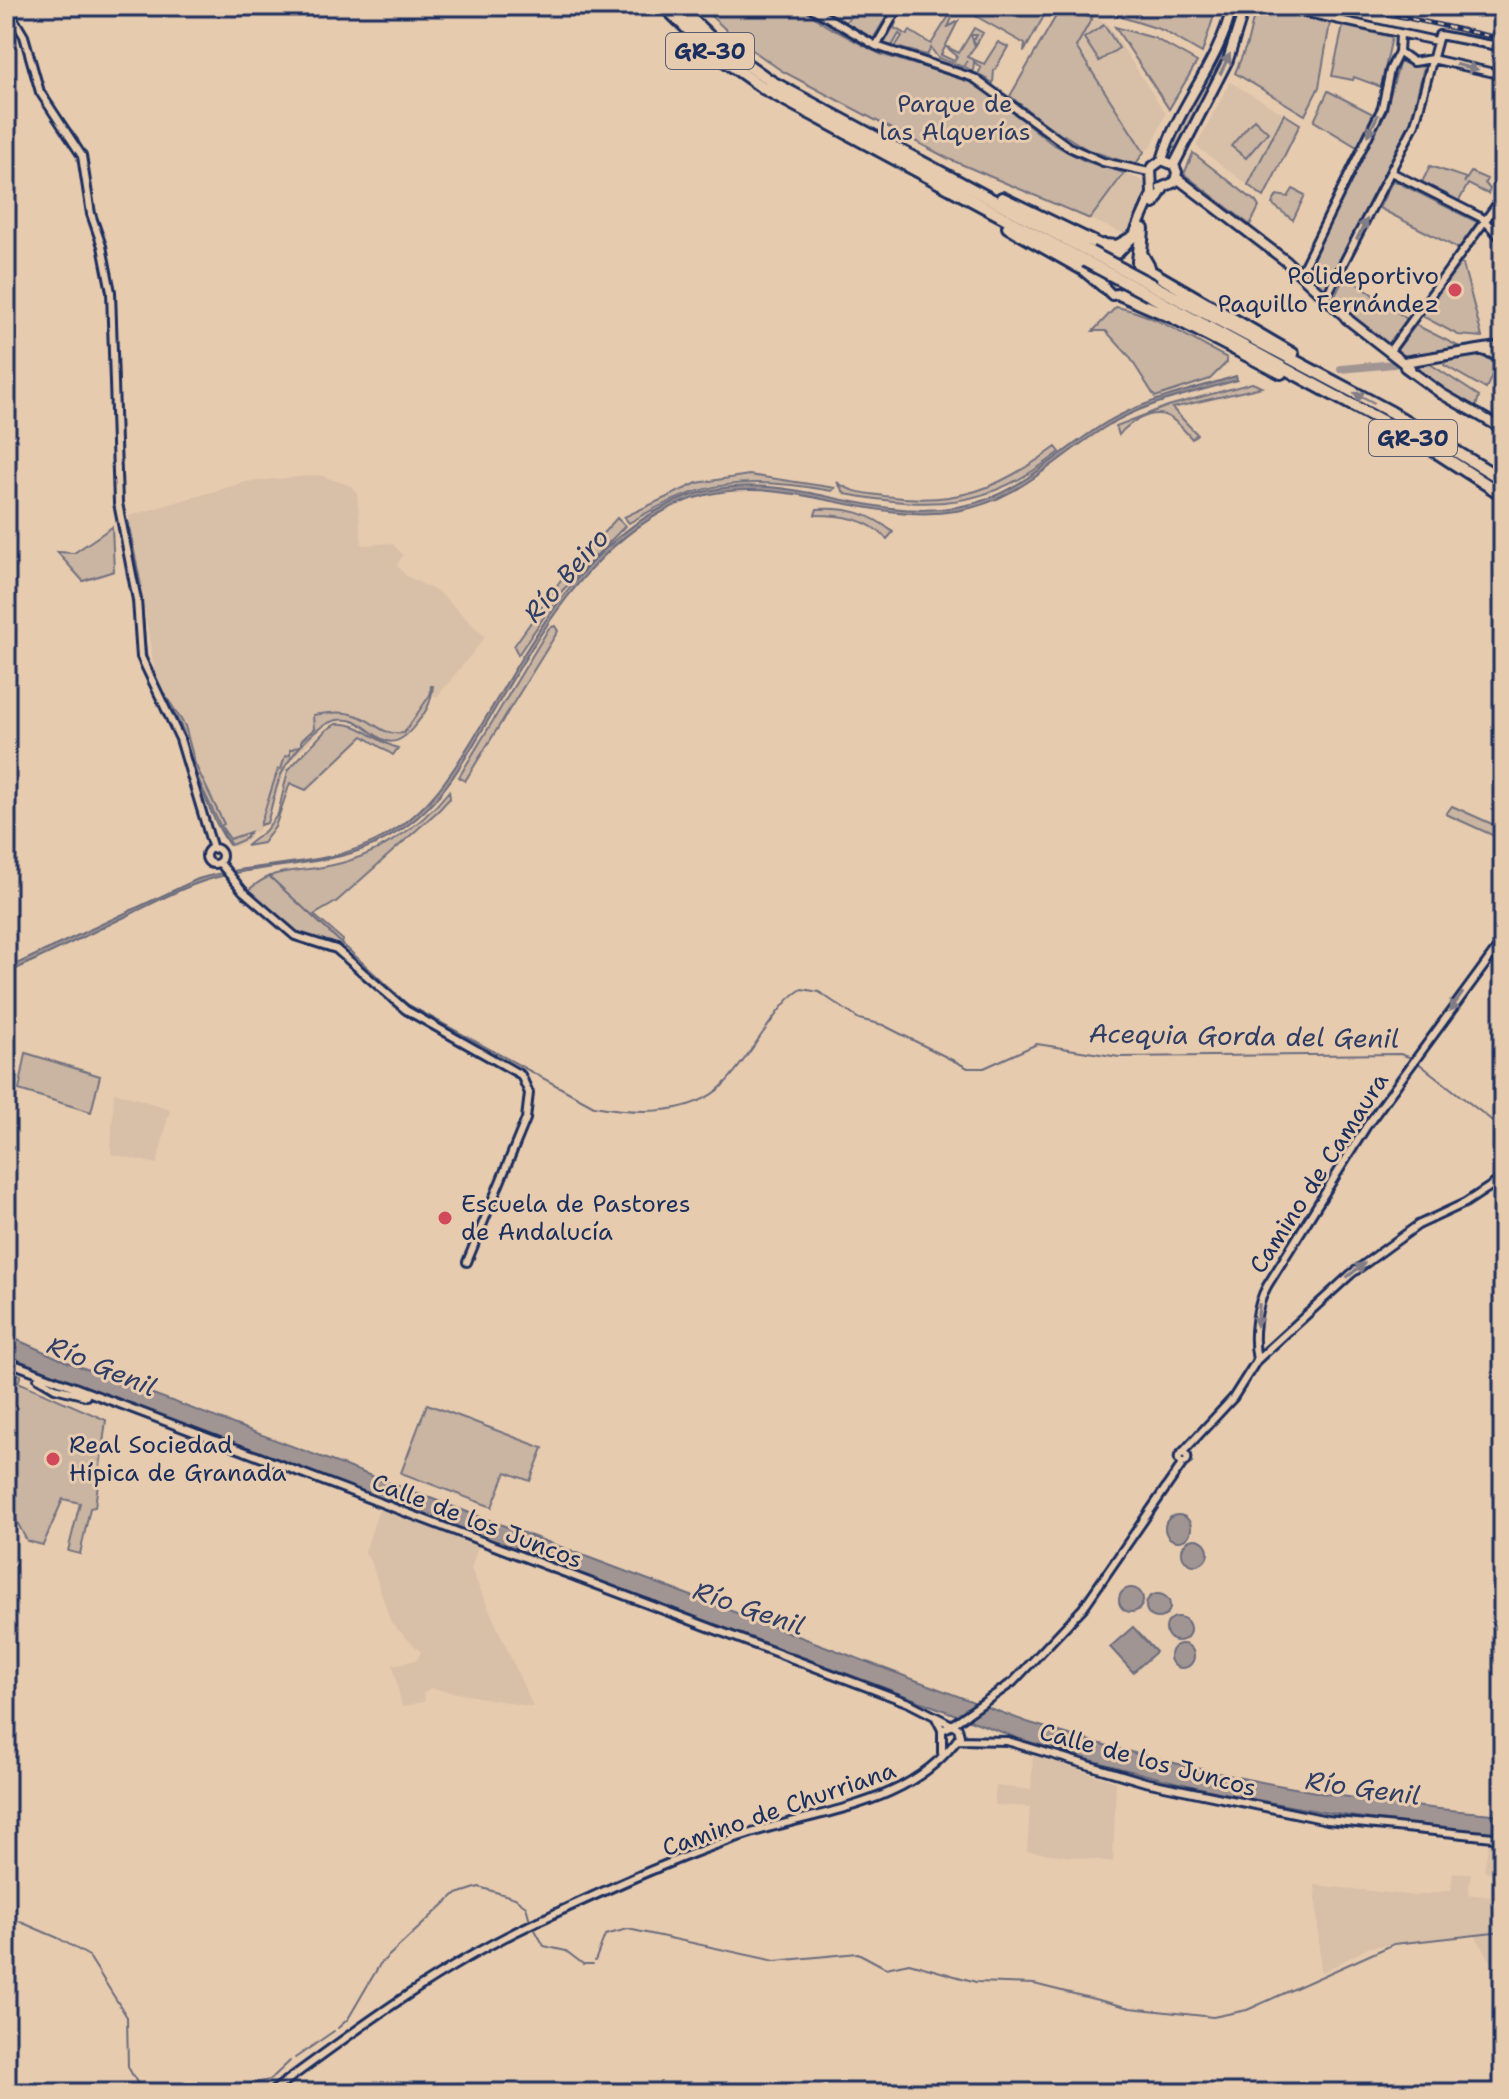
<svg xmlns="http://www.w3.org/2000/svg" width="1509" height="2099" font-family="'Shantell Sans',sans-serif">
  <rect width="100%" height="100%" fill="#e7cbae"/>
  <filter id="ink" filterUnits="userSpaceOnUse"><feTurbulence type="fractalNoise" baseFrequency=".0125" numOctaves="2"/><feDisplacementMap in="SourceGraphic" scale="16" xChannelSelector="R" yChannelSelector="G"/><feConvolveMatrix kernelMatrix="1 2 1 2 8 2 1 2 1" color-interpolation-filters="sRGB"/></filter>
  <g filter="url(#ink)">
    <path fill="#d8bfa8" d="M1092 18 1106 22 1166 114 1151 147 1144 152 1076 47Z
      M1230 82 1284 114 1248 185 1196 146Z
      M1124 173 1143 181 1149 192 1131 232 1122 233 1090 219Z
      M319 475 351 486 357 494 362 545 392 543 403 555 397 565 405 575 441 594 485 637 437 697 432 694 430 705 399 741 349 720 328 723 288 764 272 808 257 833 252 832 248 840 234 847 223 832 205 791 178 712 157 686 129 516 246 482Z
      M114 1092 170 1109 157 1164 111 1154Z
      M379 1509 478 1546 471 1569 533 1707 430 1688 423 1693 425 1701 402 1707 393 1665 417 1660 421 1652 391 1623 372 1564 365 1552Z
      M1033 1755 1116 1782 1113 1862 1027 1851 1030 1807 994 1805 996 1786 1031 1790Z
      M1489 1841 1503 1842V1979L1474 1934 1370 1947 1321 1973 1315 1885 1416 1896 1451 1890 1453 1873H1471L1468 1894 1490 1897 1493 1873 1484 1871Z"/>
    <path fill="#cab4a2" stroke="#727280" stroke-width="2" d="M800 6 825 25 880 54 966 80 992 95 1051 143 1085 161 1124 173 1090 219 949 159 782 71 734 37 701 7Z
      M862 6H893L873 39 843 24Z
      M958 6H1026L1044 16 1024 52 1025 44Z
      M1087 6H1217L1202 53 1162 30Z
      M1256 7 1330 23 1319 87 1305 115 1235 73 1247 44Z
      M1060 9 1092 18 1076 47 1144 152 1135 165 1088 150 1064 135 1062 138 1010 96Z
      M949 16 952 18 948 27 958 21 941 55 954 61 957 56 945 46 959 53 974 28 983 33 976 45 973 41 977 35H971L975 46 967 57 984 64 998 42 1008 47 994 71 993 83 978 74 981 68 974 62 973 72 964 66 967 61 963 67 938 58 931 48 927 55 895 47 902 36 899 34 892 46 884 44 897 20 894 28 907 35 910 31 931 44Z
      M1104 25 1119 48 1099 61 1084 38Z
      M1343 26 1392 37 1381 87 1354 77 1353 80 1332 76Z
      M1115 27 1154 38 1197 62 1169 109Z
      M1400 61 1412 67 1424 66 1412 119 1325 289 1305 272 1386 109Z
      M1208 74 1215 79 1178 149 1170 146Z
      M1328 91 1373 114 1357 147 1314 121Z
      M1284 114 1300 124 1264 197 1248 185Z
      M1254 119 1268 132 1246 158 1231 146Z
      M1193 153 1256 202 1259 207 1250 225 1184 174Z
      M1430 166 1466 178 1464 183 1471 172 1487 179 1485 183 1490 189 1488 194 1468 184 1459 201 1422 182Z
      M1393 180 1477 222 1459 249 1379 208Z
      M1293 189 1305 195 1293 220 1272 204 1277 195 1288 197Z
      M1460 264H1463L1482 337 1458 335 1422 316Z
      M1345 275 1407 319 1390 344 1385 343 1333 300Z
      M1116 307C1156 314 1191 340 1227 358V362L1210 379 1155 397 1129 356 1106 331H1093Z
      M1416 325 1458 346V347L1406 357 1397 350Z
      M1477 354 1497 363 1486 389 1444 365 1446 359Z
      M1427 362 1479 396 1476 407 1451 396 1415 370V365Z
      M1252 383 1262 387 1172 408 1197 434 1192 439C1185 431 1176 420 1167 416 1151 409 1128 423 1119 435L1116 426 1168 406Z
      M1056 447 1060 452C986 509 934 510 845 494L837 482C851 493 866 493 884 496 958 506 998 489 1056 447Z
      M749 475 835 488 832 491C750 476 701 479 629 523L624 517 697 483Z
      M817 509C847 507 870 513 893 532L887 539C867 518 842 515 815 515Z
      M617 518 625 526 561 592 518 655 514 646 563 577Z
      M112 527 114 571 83 581 57 552 74 553Z
      M555 626 558 631 465 781 459 777 549 628Z
      M431 686H433C431 703 427 711 416 724 382 769 373 713 337 720 316 724 289 757 281 775 274 791 272 807 267 823L260 825 278 769H281L285 756 290 755V750L301 745V741L314 729 313 715C328 713 342 710 358 716 377 723 382 736 404 733L430 695Z
      M164 693 185 726 195 764 224 824 221 826 230 839 250 832 245 839 231 845 225 836 194 771 183 730Z
      M336 724C359 721 376 742 398 748L393 755 363 736 306 790 290 783 275 827 263 843 246 846 265 831 278 814 288 770 326 730Z
      M449 791 450 798 439 810 336 902 314 915 343 940 341 948 300 937 247 891C276 867 288 873 323 867 372 859 418 830 449 791Z
      M1452 806 1503 829V840L1446 814Z
      M26 1053 100 1076 91 1112 19 1090Z
      M6 1370 21 1375 18 1382 106 1420 95 1507 90 1508 80 1554 68 1551 80 1503 63 1499 43 1545 27 1541 6 1501Z
      M427 1404 543 1448 530 1481 506 1472 492 1507 401 1473Z"/>
    <path fill="#a19593" stroke="#6b6c7e" stroke-width="2" d="M1236 376 1237 380C1194 393 1146 402 1107 426 1055 458 1019 501 956 511 853 527 765 456 662 512 580 556 529 652 483 729 464 760 446 793 418 817 351 874 281 857 204 881 179 889 155 902 131 914 89 934 48 954 6 974V969L198 879C260 860 327 869 385 836 433 809 457 765 485 719 530 644 577 554 658 510 767 450 850 525 957 507 1019 497 1055 453 1107 422 1146 399 1193 390 1236 376Z
      M6 1335 65 1361 1027 1722C1184 1772 1339 1802 1503 1815V1833C1337 1821 1178 1789 1020 1739L99 1392 6 1355Z
      M1165 1528a13 13 0 1 1 26 0a13 13 0 1 1-26 0Z
      M1182 1552a13 13 0 1 1 26 0a13 13 0 1 1-26 0Z
      M1119 1600a12 12 0 1 1 24 0a12 12 0 1 1-24 0Z
      M1146 1606a12 12 0 1 1 24 0a12 12 0 1 1-24 0Z
      M1166 1629a12 12 0 1 1 24 0a12 12 0 1 1-24 0Z
      M1133 1627 1156 1652 1133 1672 1110 1647Z
      M1170 1656a12 12 0 1 1 24 0a12 12 0 1 1-24 0Z"/>
    <g fill="none" stroke-linecap="round" stroke-linejoin="round">
      <path stroke="#6b6c7e" stroke-width="2" d="M12 9 26 32
        M27 36 36 66
        M50 102 78 139 87 169
        M98 224 113 284
        M114 288V290
        M120 463 123 510
        M128 521 141 586
        M142 605 147 663
        M164 698C192 744 199 800 229 845
        M269 876 407 1004 594 1106C633 1113 686 1116 719 1089 737 1073 751 1049 765 1030 776 1015 786 998 802 989L819 992 859 1019 883 1025 968 1068H984L1037 1044 1119 1057 1400 1054 1412 1058
        M1417 1062 1490 1119 1503 1135
        M6 1919 13 1920
        M16 1920 58 1938 89 1956
        M534 1928 544 1946 566 1951 583 1964H593
        M90 1958 127 2017 128 2067 143 2093
        M595 1961 605 1935 628 1929 775 1961 858 1953 886 1968 909 1963 976 1982 1034 1984 1130 2008 1213 2017 1247 2010 1394 1944 1503 1932
        M338 2028 348 2019 380 1964 454 1895 479 1887 515 1898 526 1906 530 1921
        M295 2058 334 2031
        M234 2087 270 2080 290 2061
        M188 2093 229 2087"/>
      <path stroke="#a19593" stroke-width="8" d="M1341 369 1394 364"/>
      <g stroke="#1b2f5e" stroke-width="12">
        <path id="minor" d="M6 6 24 36 40 92 82 156 91 214 102 246 111 292 118 503 137 600 141 657 180 739 213 849
          M808 6 876 46 974 78 1069 147 1103 162 1149 172
          M1275 6 1436 41
          M876 46 899 6
          M1399 52 1413 62 1432 59 1503 75
          M1391 172 1482 218 1503 240
          M1300 274 1382 108 1390 70 1399 52 1400 35
          M1326 297 1415 124 1439 35 1503 47
          M1479 350 1503 358
          M1389 352 1503 196
          M206 856a8 8 0 1 1 16 0a8 8 0 1 1-16 0Z
          M219 862 243 891 295 936 336 949 406 1010 521 1075 529 1093 526 1119 467 1262
          M1257 1360C1252 1337 1256 1306 1267 1286L1366 1127 1503 940
          M6 1361 909 1703 950 1724
          M38 1378 55 1388 86 1396
          M1178.5 1458a4.5 4.5 0 1 1 9 0a4.5 4.5 0 1 1-9 0Z
          M1181 1454 1233 1398 1257 1360 1351 1274 1418 1225 1465 1203 1503 1178
          M935 1716 942 1730V1753
          M953 1724 1013 1682 1083 1608 1183 1463
          M958 1740 1007 1741 1145 1782 1327 1820 1503 1838
          M270 2093C353 2032 439 1967 534 1923 604 1891 678 1856 751 1833 826 1809 910 1806 960 1736L958 1728 953 1725 942 1730"/>
      </g>
      <g stroke="#1b2f5e" stroke-width="14">
        <path id="major" d="M1162 160C1178 105 1219 64 1232 7
          M1174 165 1228 60 1244 9
          M1177 178 1286 261 1349 320
          M1161 188 1175 182 1177 172 1174 165
          M1154 204 1163 189
          M1119 252 1133 237 1152 194 1151 168 1162 160 1174 165
          M1137 261 1140 235
          M1102 277 1103 286 1112 295 1128 292
          M1346 318 1410 368
          M1404 362 1503 346
          M1405 367 1442 394 1503 429"/>
      </g>
      <g stroke="#1b2f5e" stroke-width="16">
        <path id="highway" d="M664 6 708 49 763 88 1085 261
          M678 6 715 42 772 82 1090 252
          M1002 198 1116 253
          M1008 227 1084 270 1103 286
          M1143 229 1141 253 1149 267
          M1104 245 1117 246 1133 237
          M1138 264 1293 354
          M1154 286 1391 412 1503 480
          M1121 295 1174 318 1281 373
          M1149 295 1419 441 1503 495"/>
      </g>
      <use href="#minor" stroke="#e7cbae" stroke-width="6"/>
      <use href="#major" stroke="#e7cbae" stroke-width="8"/>
      <use href="#highway" stroke="#e7cbae" stroke-width="10"/>
      <g stroke="#1b2f5e" stroke-width="5">
        <path id="rail" d="M1353 6 1503 39"/>
      </g>
      <use href="#rail" stroke="#e7cbae" stroke-width="2" stroke-dasharray="6" stroke-linecap="butt"/>
      <g stroke="#1b2f5e" stroke-width="16" stroke-linecap="butt">
        <path id="highway-bridge" d="M1090 252 1154 286
          M1085 261 1149 295"/>
      </g>
      <use href="#highway-bridge" stroke="#e7cbae" stroke-width="10"/>
    </g>
    <defs><path id="oneway-solid" d="M-6-.8H1V-3.2L6.5 0L1 3.2V.8H-6Z" transform="scale(2)"/></defs>
    <g fill="#817d86">
      <use href="#oneway-solid" transform="translate(1225 64) rotate(-64)"/>
      <use href="#oneway-solid" transform="translate(1467 67) rotate(13)"/>
      <use href="#oneway-solid" transform="translate(1373 125) rotate(116)"/>
      <use href="#oneway-solid" transform="translate(1362 229) rotate(-63)"/>
      <use href="#oneway-solid" transform="translate(1364 398) rotate(-152)"/>
      <use href="#oneway-solid" transform="translate(1456 1002) rotate(126)"/>
      <use href="#oneway-solid" transform="translate(1356 1270) rotate(-38)"/>
      <use href="#oneway-solid" transform="translate(1258 1315) rotate(96)"/>
    </g>
  </g>
  <g fill="#d1495b" stroke="#e7cbae" stroke-width="3">
    <circle cx="1455" cy="290" r="8"/>
    <circle cx="445" cy="1218" r="8"/>
    <circle cx="53" cy="1459" r="8"/>
  </g>
  <g text-anchor="middle" stroke-width="6" stroke-linejoin="round" paint-order="stroke">
    <g fill="#e7cbae" stroke="#585e76" stroke-width="2">
      <rect x="666" y="33" width="88" height="36" rx="6"/>
      <rect x="1369" y="420" width="88" height="36" rx="6"/>
    </g>
    <g font-size="22" font-weight="bold" fill="#1b2f5e">
      <text x="710" y="59">GR-30</text>
      <text x="1413" y="446">GR-30</text>
    </g>
    <g font-size="24" fill="#2c3c65" stroke="#e7cbae">
      <text x="955" y="112">Parque de<tspan x="955" dy="28">las Alquerías</tspan></text>
    </g>
    <g font-size="24" fill="#1b2f5e" stroke="#e7cbae" text-anchor="start">
      <text x="1439" y="284" text-anchor="end">Polideportivo<tspan x="1439" dy="28">Paquillo Fernández</tspan></text>
      <text x="461" y="1212">Escuela de Pastores<tspan x="461" dy="28">de Andalucía</tspan></text>
      <text x="69" y="1453">Real Sociedad<tspan x="69" dy="28">Hípica de Granada</tspan></text>
    </g>
    <g font-size="24" fill="#1b2f5e" stroke="#e7cbae">
      <text transform="translate(1319 1173) rotate(-57)" y="8">Camino de Camaura</text>
      <text transform="translate(477 1521) rotate(21)" y="8">Calle de los Juncos</text>
      <text transform="translate(1148 1760) rotate(15)" y="8">Calle de los Juncos</text>
      <text transform="translate(779 1809) rotate(-19)" y="8">Camino de Churriana</text>
    </g>
    <g font-size="26" font-style="italic" fill="#2f3e66" stroke="#e7cbae">
      <text transform="translate(566 575) rotate(-49)" y="9">Río Beiro</text>
      <text transform="translate(1244 1036) rotate(1)" y="9">Acequia Gorda del Genil</text>
      <text transform="translate(102 1366) rotate(23)" y="9">Río Genil</text>
      <text transform="translate(749 1608) rotate(19)" y="9">Río Genil</text>
      <text transform="translate(1363 1788) rotate(8)" y="9">Río Genil</text>
    </g>
  </g>
  <rect width="1509" height="2099" fill="none" stroke="#e7cbae" stroke-width="32"/>
  <rect x="16" y="16" width="1477" height="2067" fill="none" stroke="#1b2f5e" stroke-width="3" filter="url(#ink)"/>
</svg>
